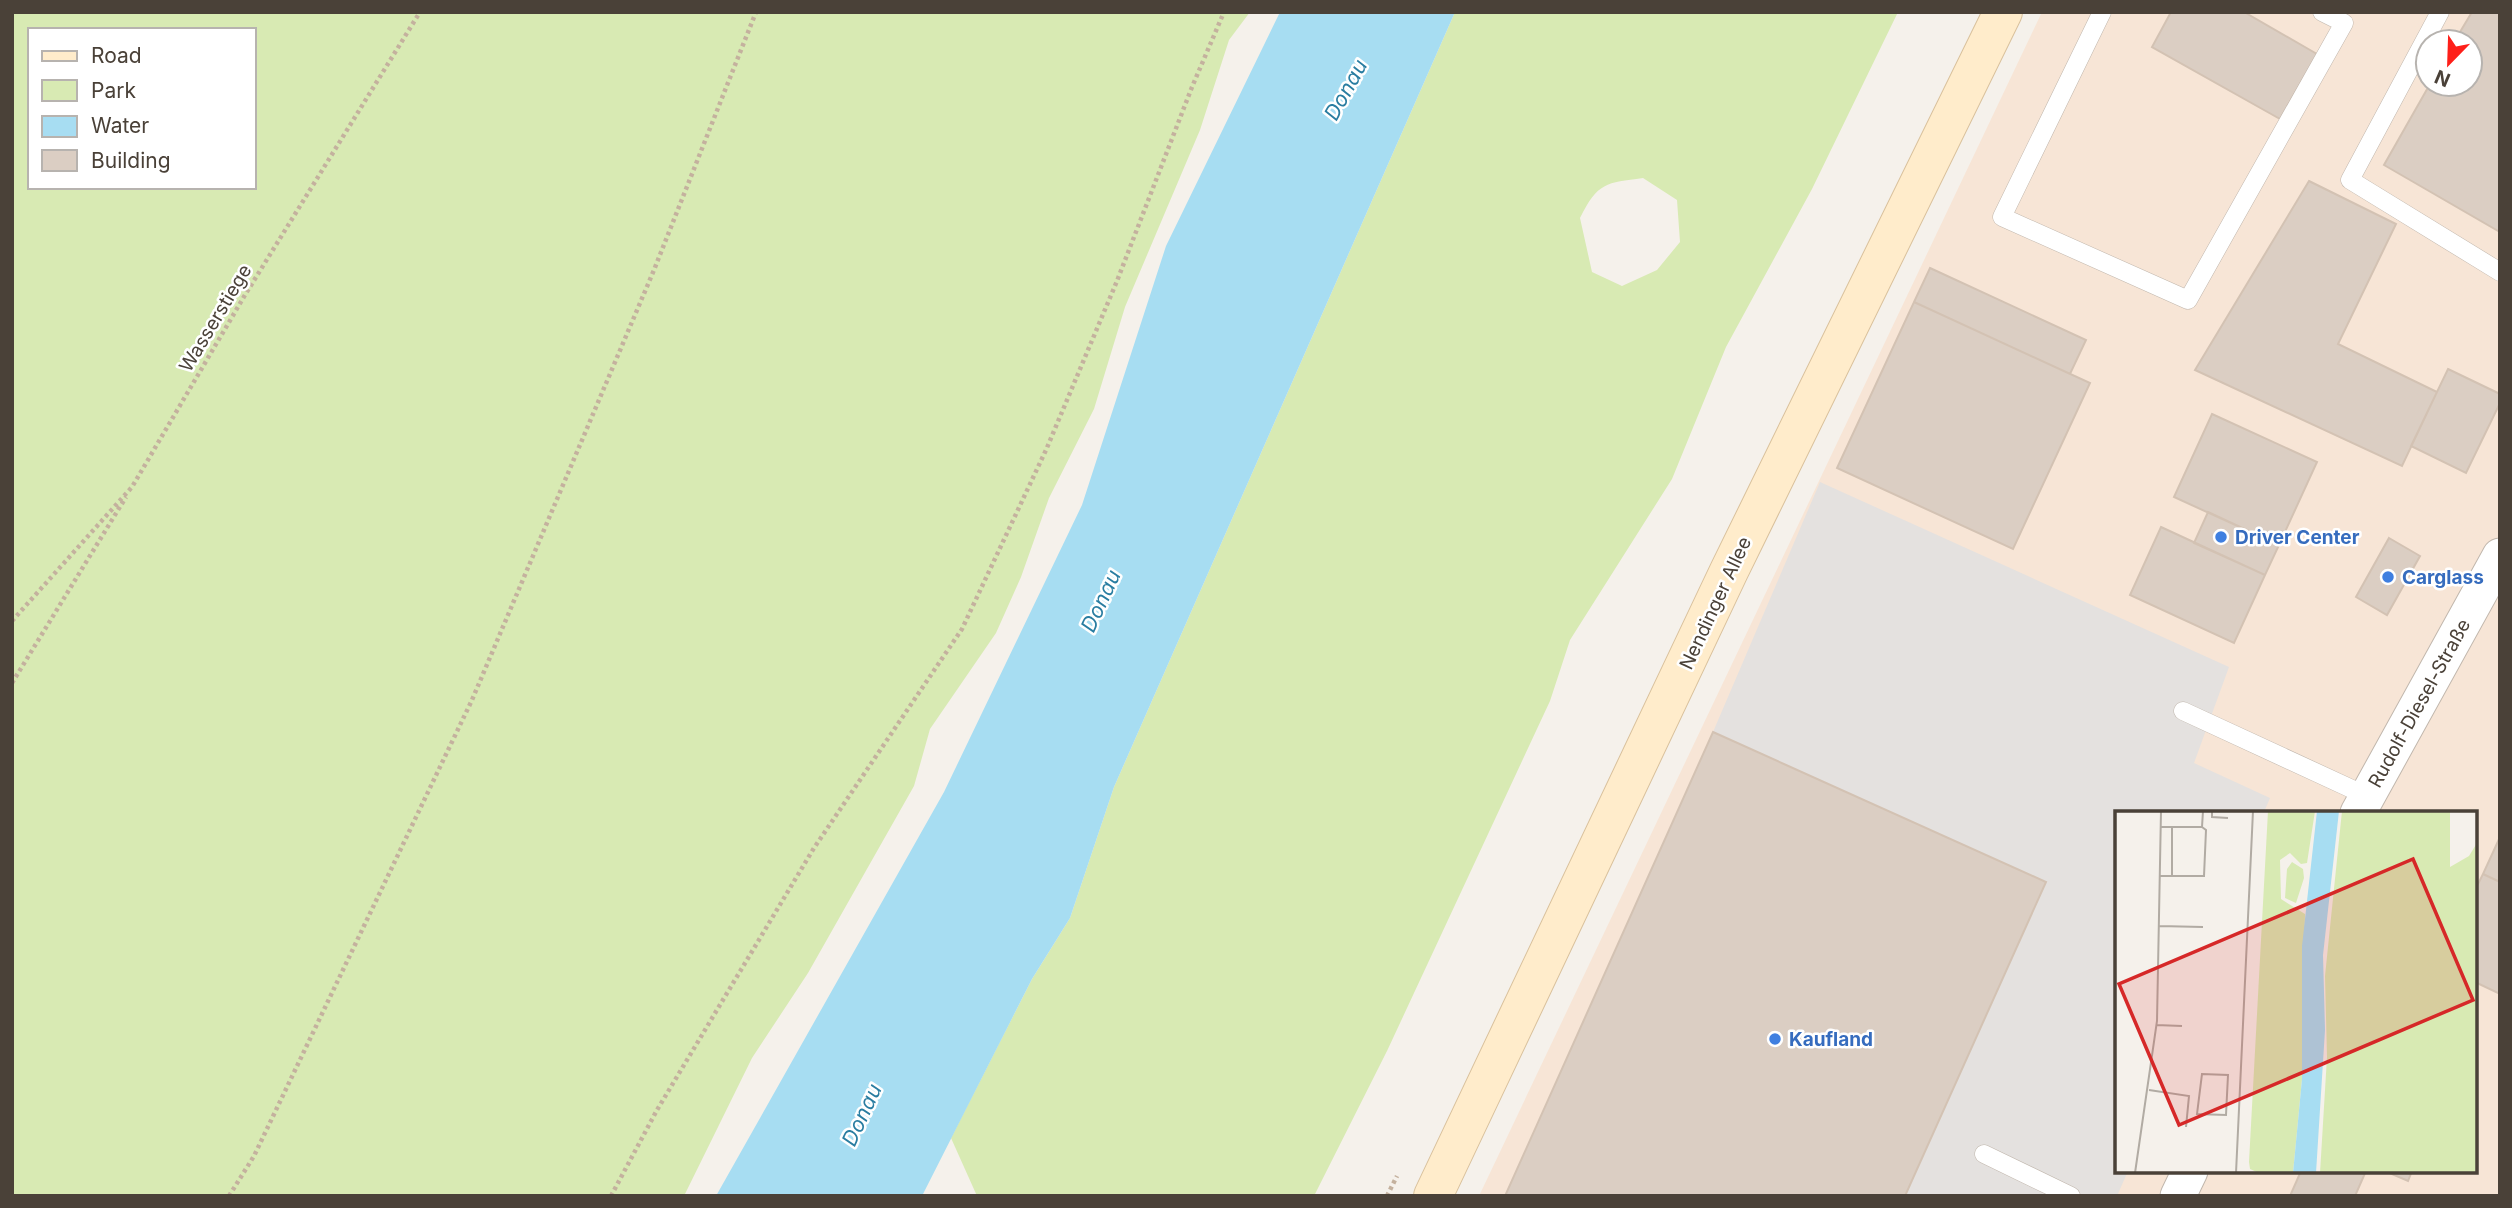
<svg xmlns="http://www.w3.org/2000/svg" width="2512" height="1208" font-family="Inter,sans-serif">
  <rect width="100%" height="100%" fill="#f5f1eb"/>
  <path fill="#f7e5d6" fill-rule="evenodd" d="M2042 12H2500V1196H1479ZM2428 42H2470V84H2428ZM2116 813H2475V1171H2116Z"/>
  <path fill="#d8eab3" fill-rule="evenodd" d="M12 12H1250L1229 40 1200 130 1125 307 1094 409 1049 498 1021 577 996 633 930 729 914 786 808 973 752 1058 684 1196H12ZM30 30H254V187H30Z
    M1455 12H1898L1812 189 1726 347 1672 479 1570 640 1550 701 1387 1051 1314 1196H977L951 1138 1032 979 1070 918 1114 787ZM1643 178 1677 200 1680 242 1657 270 1622 286 1592 272 1580 218C1598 182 1606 183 1643 178Z"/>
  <path fill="#e4e1df" d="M1820 482 2229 667 2194 763 2270 798 2264 812 2116 813V1171H2128L2117 1196H1905L1713 732Z"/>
  <path fill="#a7ddf2" d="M1280 12H1455L1114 787 1070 918 1032 979 922 1196H716L944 792 1082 505 1166 246Z"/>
  <path fill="#dbcec3" stroke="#d3c2b3" stroke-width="2" d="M2171 12H2244L2317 54 2280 119 2152 47Z
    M2472 12H2500V232L2384 165 2430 84H2470V42H2454Z
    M2309 181 2396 224 2338 344 2437 392 2402 466 2195 370Z
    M1930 268 2086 340 2070 374 1914 302Z
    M1914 302 2090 383 2013 549 1837 468Z
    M2448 369 2500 394V403L2466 473 2411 446Z
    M2212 414 2317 462 2279 545 2174 497Z
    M2208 512 2279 545 2265 575 2194 543Z
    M2161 527 2265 575 2234 643 2130 595Z
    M2389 538 2420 556 2387 615 2356 597Z
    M1713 732 2046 882 1905 1196H1505Z
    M2500 837V882L2483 874Z
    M2483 874 2500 882V994L2475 982V890Z
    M2301 1171H2366L2355 1196H2290Z
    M2385 1171H2412L2408 1181Z"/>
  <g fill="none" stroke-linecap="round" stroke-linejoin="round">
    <g stroke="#c1b7ad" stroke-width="19">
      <path id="lane" d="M2102 12 2002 217 2188 300 2344 23 2322 12
        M2440 12 2350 180 2500 272
        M2183 711 2367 796
        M1984 1154 2071 1196"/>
    </g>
    <g stroke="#c1b7ad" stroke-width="37">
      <path id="street" d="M2358 813 2500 556
        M2178 1196 2190 1171"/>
    </g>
    <g stroke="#d9c19c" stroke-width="40">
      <path id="secondary" d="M1433 1196 1729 571 2003 12"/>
    </g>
    <path stroke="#c4b19e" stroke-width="4.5" stroke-dasharray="3.5 3.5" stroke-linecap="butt" d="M12 621 132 487 245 295 420 12
      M12 683 126 497
      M229 1196 254 1156 472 700 654 270 756 12
      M611 1196 657 1110 814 848 962 629 1046 450 1117 281 1192 87 1224 12
      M1387 1196 1397 1176"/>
    <use href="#lane" stroke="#fff" stroke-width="18"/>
    <use href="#street" stroke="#fff" stroke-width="35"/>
    <use href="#secondary" stroke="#ffeccb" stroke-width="38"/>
  </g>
  <g fill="#3f7fe0" stroke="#fff" stroke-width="2.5">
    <circle cx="2221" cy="537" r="7"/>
    <circle cx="2388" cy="577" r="7"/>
    <circle cx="1775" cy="1039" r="7"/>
  </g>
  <g text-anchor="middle" stroke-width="5" stroke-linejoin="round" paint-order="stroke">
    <g font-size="19" fill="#4a4138" stroke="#fff">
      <text transform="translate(215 318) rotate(-59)" y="7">Wasserstiege</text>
      <text transform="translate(1715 603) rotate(-65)" y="7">Nendinger Allee</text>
      <text transform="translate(2419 703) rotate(-61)" y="7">Rudolf-Diesel-Straße</text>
    </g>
    <g font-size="19" font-weight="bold" fill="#366cbe" stroke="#fff" text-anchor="start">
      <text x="2235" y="544">Driver Center</text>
      <text x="2402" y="584">Carglass</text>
      <text x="1789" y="1046">Kaufland</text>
    </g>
    <g font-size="21" font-style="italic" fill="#297da1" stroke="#fff">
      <text transform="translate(1346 90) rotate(-61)" y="7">Donau</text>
      <text transform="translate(1101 601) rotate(-65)" y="7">Donau</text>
      <text transform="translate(862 1115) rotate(-65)" y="7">Donau</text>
    </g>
  </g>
  <g transform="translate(2115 811)">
    <rect width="362" height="362" fill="#f5f1eb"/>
    <path d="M153 0H200L192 52 186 53 175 42 165 49 166 88 190 103 187 268 178 362H144L135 358 134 351ZM227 0H335V56L354 45 362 32V362H205L212 246 210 165ZM177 51 188 58 189 67 181 92 170 87 172 58Z" fill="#d8eab3"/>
    <path d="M202 0H224L208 144 210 219 201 362H178L187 268V135Z" fill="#a7ddf2"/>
    <path fill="none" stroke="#b1aba3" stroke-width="2" d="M97 0V6L113 7M46 16H57V65M57 16H87L88 0M45 65H89L91 19 87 16M44 115 88 116M41 214 67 215M87 263 113 264 111 304 82 303ZM34 279 74 285 71 316M20 362 42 210 46 0M121 362 138 0"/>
    <path fill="#d62828" fill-opacity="0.15" stroke="#d62828" stroke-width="3.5" d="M298 48 358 189 64 314 4 173Z"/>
    <rect width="362" height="362" fill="none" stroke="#4a4138" stroke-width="3.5"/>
  </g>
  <rect width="2512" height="1208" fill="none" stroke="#4a4138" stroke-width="28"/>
  <rect x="28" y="28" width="228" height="161" fill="#ffffff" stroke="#b7b3af" stroke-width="2"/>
  <rect x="42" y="51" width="35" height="10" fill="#ffeccb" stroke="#b7b3af" stroke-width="2"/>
  <text x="91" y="63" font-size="21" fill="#4a4138">Road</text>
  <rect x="42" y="80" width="35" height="21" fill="#d8eab3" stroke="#b7b3af" stroke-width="2"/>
  <text x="91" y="98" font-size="21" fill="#4a4138">Park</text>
  <rect x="42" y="116" width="35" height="21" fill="#a7ddf2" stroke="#b7b3af" stroke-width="2"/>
  <text x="91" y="133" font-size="21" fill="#4a4138">Water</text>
  <rect x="42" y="150" width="35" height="21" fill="#dbcec3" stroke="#b7b3af" stroke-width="2"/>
  <text x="91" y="168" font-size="21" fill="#4a4138">Building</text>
  <g transform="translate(2449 63) rotate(203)"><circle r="33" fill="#ffffff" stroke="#b7b3af" stroke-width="2"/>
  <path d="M0-5L12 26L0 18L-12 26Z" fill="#fe1f19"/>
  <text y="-10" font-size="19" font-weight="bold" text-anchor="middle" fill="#4a4138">N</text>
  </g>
</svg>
